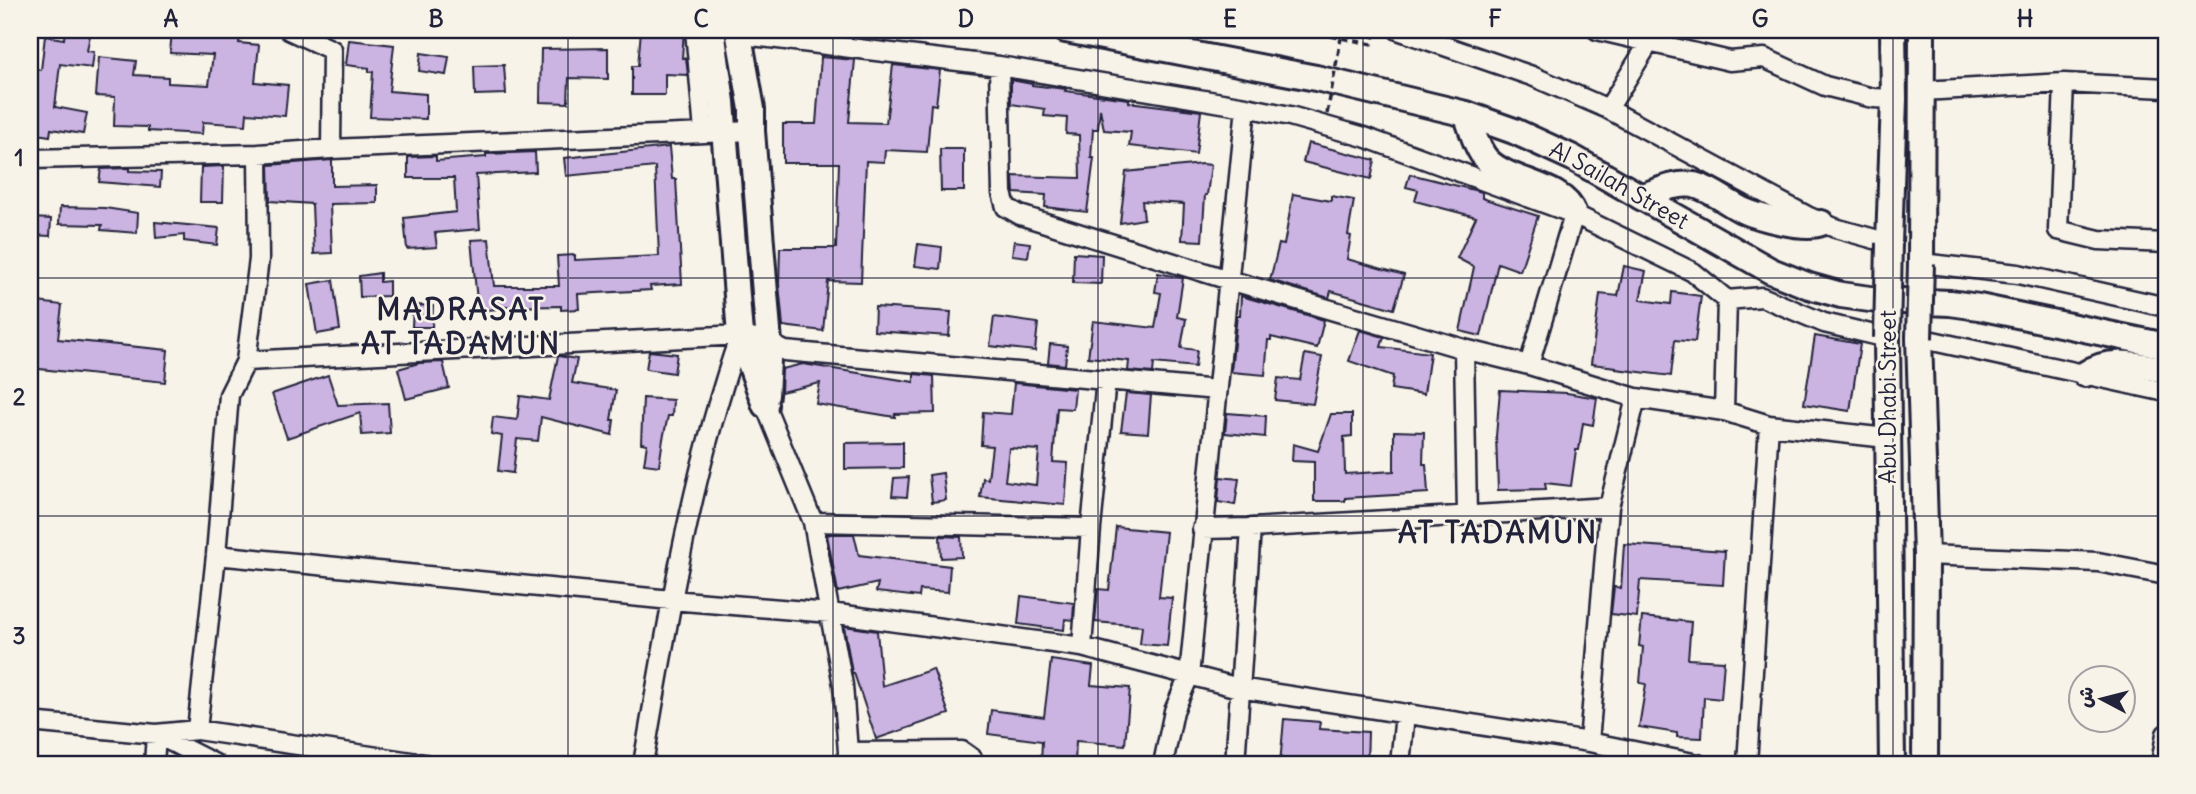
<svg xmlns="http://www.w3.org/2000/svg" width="2196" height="794" font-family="Delius,'Playpen Sans Arabic',sans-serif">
  <rect width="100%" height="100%" fill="#f7f3e8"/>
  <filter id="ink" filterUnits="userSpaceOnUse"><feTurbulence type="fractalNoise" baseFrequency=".0143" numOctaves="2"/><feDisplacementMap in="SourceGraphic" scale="14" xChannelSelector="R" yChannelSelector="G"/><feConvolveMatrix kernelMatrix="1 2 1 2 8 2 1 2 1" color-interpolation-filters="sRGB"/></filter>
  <g filter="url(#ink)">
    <path fill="#cbb3e2" stroke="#22223b" stroke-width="2" fill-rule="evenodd" d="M65 30H91L87 51 94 52 92 68 60 64 55 107 87 113 83 134 51 129 50 136 30 133 31 69 41 70 45 36 64 39Z
      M172 30H241L239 43 259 45 255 82 288 85 285 116 247 113 246 125 203 122 202 134 148 131V127L114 126 115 97 96 96 99 57 136 61 134 75 168 77V83L209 85 213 55 170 53Z
      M641 30H684L682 58H686L688 75 665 74V95H632V66H638Z
      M349 40 394 45 389 91 426 94V119L370 117 373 72H369V68L346 65Z
      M608 48V79L569 78 568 103 540 102 541 49Z
      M421 53 449 57 446 75 419 71Z
      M821 57 855 60 849 122 886 123 893 65 940 70 936 105 931 104 927 152 885 150 884 162 866 161 861 282 828 281 823 331 783 326 779 284 780 248H836L839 163H783V124H816Z
      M504 65 506 94 475 95 474 66Z
      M1011 80 1032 84V85L1066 89 1065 91 1129 99V102L1201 111 1196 154 1129 146 1131 132 1104 130 1100 109 1098 129H1093L1091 158H1094L1087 212 1045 207 1046 195 1014 193 1013 176 1080 178 1079 135 1066 134 1067 118 1044 116 1045 109 1011 104Z
      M1308 143 1375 160 1371 179 1303 162Z
      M669 147 672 179H676L682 284 650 286 651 290 578 294 579 309 561 310V306L496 307V309L478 311 471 240 489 239 494 286H559L557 256 575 255V260L659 256 655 167 566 176 564 158Z
      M940 149H964V191H941Z
      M535 152 536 172 476 175 480 229 435 233 437 247 407 249 404 218 456 212 454 178H408V157L436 156V161L486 157V154Z
      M332 160V186L377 185V203L330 204 332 253 314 254 312 204 270 201 269 165Z
      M1202 164 1211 165 1207 195H1205L1202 241 1182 240 1184 204 1142 201 1144 219 1120 223 1126 172Z
      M224 166 223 202H200L201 167Z
      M129 168V171L161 172 160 187 99 182 101 169Z
      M1410 174 1482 192V198L1538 216 1520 271 1498 263 1481 336 1460 331 1474 267 1457 258 1476 217 1415 201 1418 190 1406 187Z
      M1293 194 1331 201V196L1354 200 1348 235 1351 236 1347 259 1404 275 1394 309 1331 291 1329 298 1270 280 1279 244 1284 245Z
      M60 207 105 208 138 213 137 233 101 230 102 225 59 224Z
      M30 218 51 219 50 236 30 235Z
      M155 222 219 228 217 245 184 241V235L156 238Z
      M1014 241 1030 243 1028 257 1012 255Z
      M918 244 942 247 940 269 915 266Z
      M1074 253 1102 255 1101 284 1073 283Z
      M1624 266 1646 271 1640 300 1671 304 1672 292 1701 296 1695 342 1675 340 1671 376 1616 369V367L1591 364 1600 294 1618 296Z
      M380 273V282L389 281V296L360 297 359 276Z
      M1158 273 1183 278 1177 317 1186 319 1181 348 1197 350 1195 367 1154 363 1153 373 1128 371 1129 361 1088 357 1093 321 1155 328 1161 293 1155 292Z
      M333 280 340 330 317 334 309 284Z
      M1241 296 1324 320 1317 348 1271 337V340H1268L1265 375 1231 372 1237 315H1240Z
      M30 301 62 305 58 339 168 350 165 382 30 368Z
      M413 305 433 306 432 327H412Z
      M875 307 951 312 949 336 874 331Z
      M994 317 1038 323 1035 351 990 346Z
      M1360 330 1384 337 1381 347 1430 353 1424 394 1391 389 1393 376 1349 361Z
      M1815 336 1860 344 1850 411 1804 404Z
      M1050 344 1067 346 1065 365 1048 363Z
      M649 351 677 354 674 373 646 369Z
      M1305 354 1322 357 1313 404 1275 400 1278 378 1300 380Z
      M558 356 577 359 572 383 616 390 611 420H614L612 435 541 417 538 441 517 439 513 473 498 471 502 436 491 434 493 417 517 420 520 396 549 400Z
      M443 362 449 388 406 399 398 369 419 363Z
      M803 364 914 382V374L934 376 935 413 895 414V417L816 404 820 383 781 392 782 369Z
      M328 375 338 405 388 403 390 433 362 435 360 413 287 438 272 394Z
      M1014 383 1075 389 1073 409 1057 408 1053 462 1068 463 1065 505 980 497 983 478 988 479 992 446 981 445 983 412 1011 414ZM1009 448 1039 450 1036 485 1005 481Z
      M1500 390 1567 393 1597 398 1593 425 1583 423 1579 450H1576L1571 486 1545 483 1546 489 1498 490 1496 436Z
      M1126 393 1151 395 1148 433 1121 431Z
      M643 398 673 400 672 416H668L663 439 659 466 644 464 647 444 641 443Z
      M1227 413 1266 416 1265 437 1225 433Z
      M1331 414H1352V436L1344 437 1345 474 1394 471V431L1424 432 1423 464H1426L1428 493 1345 498V501H1314V462L1292 461 1293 444 1318 451Z
      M903 442V468L845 469V443Z
      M943 473 946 500 932 502 929 475Z
      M909 477 907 497 892 496 894 478Z
      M1220 477 1239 479 1235 505 1218 502Z
      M1116 527 1166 532 1159 597 1172 598 1167 646 1140 644 1142 626 1095 622 1098 589 1109 590Z
      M831 534H854L859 555 950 566 948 592 920 590 919 597 876 592 878 583 838 592 827 535Z
      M940 536 961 537 962 557 941 558Z
      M1624 544 1725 551 1723 585 1640 580 1637 617 1611 614 1614 587 1621 588Z
      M1021 596 1074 603 1073 620 1065 619 1064 630 1018 624Z
      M1642 617 1691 622 1688 659 1724 661 1721 699 1704 697 1702 738 1677 737V733L1639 727 1646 684 1640 683 1643 647 1639 646Z
      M844 626 877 631 882 686 933 669 949 714 876 739 854 673H852Z
      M1051 660 1093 666 1091 685 1130 688 1125 745 1076 741 1075 764H1041L1042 741 988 734 991 710 1044 717Z
      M1284 719 1320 722 1319 729 1368 732 1367 764H1280Z"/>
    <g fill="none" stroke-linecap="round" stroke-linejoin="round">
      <g stroke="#22223b" stroke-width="23">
        <path id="street" d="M289 30 332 50 331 149
          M695 30 704 132
          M1398 30 1532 76 1608 109 1807 216 1835 228 1889 243
          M1597 30 1730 61 1764 58 1825 86 1873 98 1894 99
          M752 36 999 66 1246 107 1290 116 1364 137 1574 214 1693 272 1727 300 1762 297 1824 323 1887 338
          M999 66 1002 193 1006 207 1020 215 1229 280 1464 349 1529 365 1636 398 1724 411 1769 425 1887 438
          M2064 83 2058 230 2099 240 2166 243
          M1922 91 2064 83 2166 88
          M1608 109 1657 30
          M30 159 258 154 331 149 752 131
          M1921 263 2018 274 2166 307
          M1919 338 2166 392
          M1464 349 1467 515
          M246 361 259 259 258 154
          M1529 365 1574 214
          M765 405 813 522 843 685 848 752 847 764
          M1724 411 1727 300
          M1609 507 1636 398
          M813 522 1091 528
          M1202 529 1251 528 1609 507 1589 742
          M216 555 671 600 830 613 1082 647 1239 688 1589 742 1698 764
          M1926 555 2098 562 2166 575
          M1082 647 1091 528 1106 380
          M30 722 156 734 215 764
          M197 730 216 555 229 395 246 361 740 335 769 343 785 351 1217 390
          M848 752 962 751 972 758 975 764
          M154 764 156 734 197 730 425 764
          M643 764C668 619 691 474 740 335
          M1163 764 1174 711 1189 676 1246 107
          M1235 764 1251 528
          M1400 764 1405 714
          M1747 764 1769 425
          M2161 764 2166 734"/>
      </g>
      <g stroke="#22223b" stroke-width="30">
        <g id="secondary">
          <path d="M712 30 722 102 740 335 765 405"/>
          <path d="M738 30 752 109V131L769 343 766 395"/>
          <path id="s1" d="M1066 30 1316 78 1466 114 1514 131 1573 158 1771 271 1809 286 1841 295 1877 300 1950 303 1979 307 2166 346"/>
          <path d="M1466 114C1472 129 1476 148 1487 160 1508 183 1563 183 1574 214"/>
          <path d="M1641 197C1658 191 1676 182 1694 185 1711 189 1726 202 1742 210 1758 217 1805 230 1821 223"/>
          <path d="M1889 243 1894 99 1893 30"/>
          <path d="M1921 263 1922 30"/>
          <path d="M1887 338 1892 764"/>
          <path d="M1919 338 1926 555 1925 764"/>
          <path d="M2085 374C2110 356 2139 366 2166 370"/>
        </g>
      </g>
      <path stroke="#22223b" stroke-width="3.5" stroke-dasharray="7 5" stroke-linecap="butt" d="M1309 30V32L1372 44 1375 30"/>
      <use href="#street" stroke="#f7f3e8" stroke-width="18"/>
      <use href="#secondary" stroke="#f7f3e8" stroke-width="24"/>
      <g stroke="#22223b" stroke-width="30" stroke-linecap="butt">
        <path id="secondary-bridge" d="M1887 338 1889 243
          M1919 338 1921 263"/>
      </g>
      <path stroke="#22223b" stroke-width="3.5" stroke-dasharray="7 5" stroke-linecap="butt" d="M1327 114 1341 38"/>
      <use href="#secondary-bridge" stroke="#f7f3e8" stroke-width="24"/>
    </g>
  </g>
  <path fill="none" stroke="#22223b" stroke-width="2" stroke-opacity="0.55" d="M303 30V764M568 30V764M833 30V764M1098 30V764M1363 30V764M1628 30V764M1893 30V764M30 278H2166M30 516H2166"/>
  <g text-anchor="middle" stroke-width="5" stroke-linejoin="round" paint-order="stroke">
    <g font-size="23" fill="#22223b" stroke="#f7f3e8">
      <text dy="8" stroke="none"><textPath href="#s1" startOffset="578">Al Sailah Street</textPath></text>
      <text transform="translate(1888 397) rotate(-90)" y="8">Abu Dhabi Street</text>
    </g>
    <g font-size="30" font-weight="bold" letter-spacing="2" fill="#22223b" stroke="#f7f3e8">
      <text x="461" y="320">MADRASAT<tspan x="461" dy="34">AT TADAMUN</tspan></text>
      <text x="1498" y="543">AT TADAMUN</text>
    </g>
  </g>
  <rect width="2196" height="794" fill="none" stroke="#f7f3e8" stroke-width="77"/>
  <g transform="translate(2102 699) rotate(277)"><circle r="33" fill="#f7f3e8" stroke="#a29fa3" stroke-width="2"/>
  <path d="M0-5L12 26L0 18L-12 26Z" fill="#22223b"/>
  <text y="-10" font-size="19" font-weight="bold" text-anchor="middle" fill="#22223b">ش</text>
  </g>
  <rect x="38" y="38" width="2120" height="718" fill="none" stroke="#22223b" stroke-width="2.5"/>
  <g font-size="23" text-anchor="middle" font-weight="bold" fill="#22223b">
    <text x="171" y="27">A</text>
    <text x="436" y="27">B</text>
    <text x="701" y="27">C</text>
    <text x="966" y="27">D</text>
    <text x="1230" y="27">E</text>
    <text x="1495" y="27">F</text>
    <text x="1760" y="27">G</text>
    <text x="2025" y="27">H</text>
    <text x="19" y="166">1</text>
    <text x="19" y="405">2</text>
    <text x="19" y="644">3</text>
  </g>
</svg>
